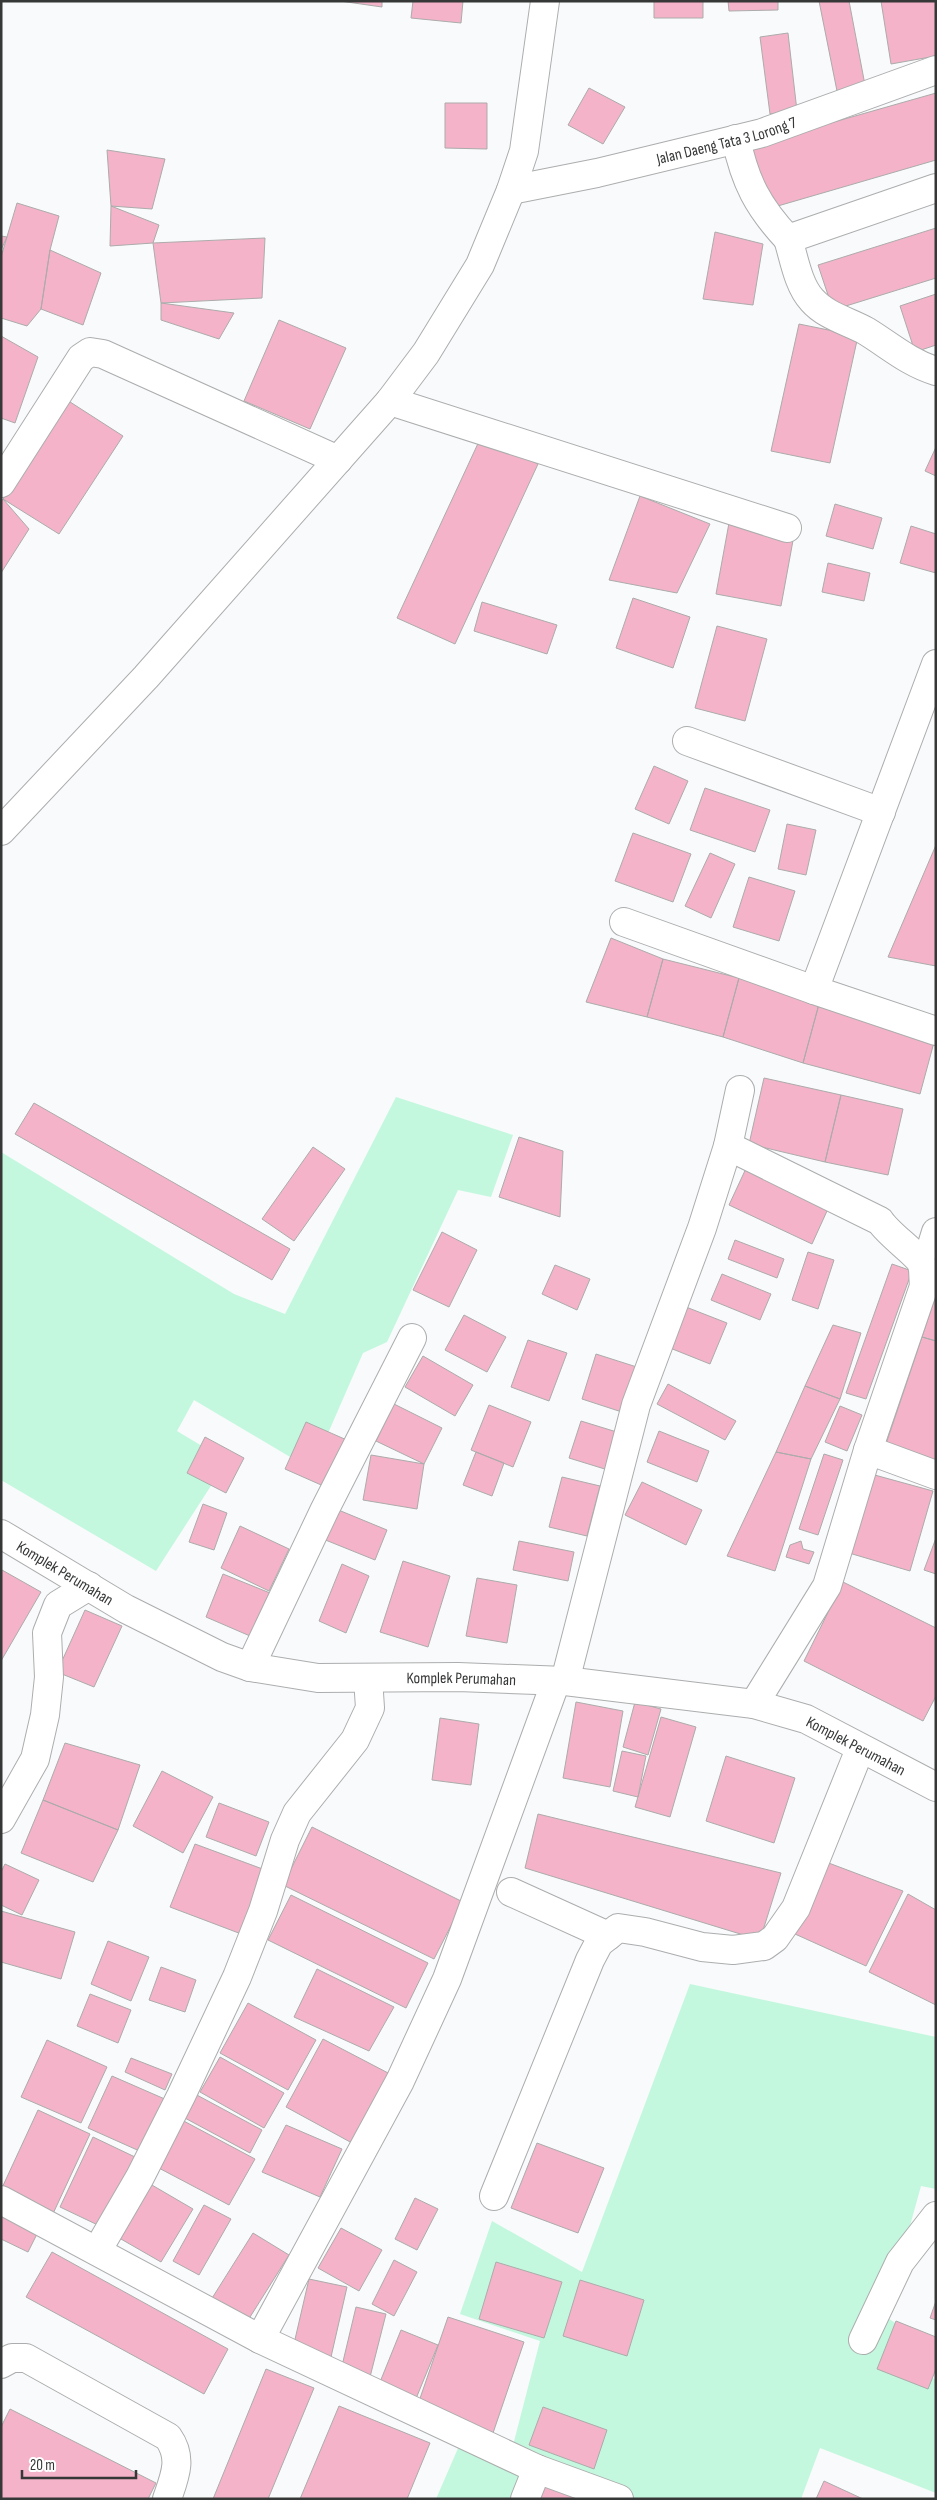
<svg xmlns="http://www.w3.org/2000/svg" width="937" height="2500" font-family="'Sofia Sans Condensed',sans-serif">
  <rect width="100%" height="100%" fill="#f9fafb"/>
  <path fill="#c3f8de" d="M396 1097 513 1135 491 1197 458 1190 387 1342 363 1353 312 1470 194 1400 177 1431 227 1461 156 1571 1 1480V1152L234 1294 285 1314Z
    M690 1984 936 2037V2189L921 2186 885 2316 918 2339 911 2375 936 2379V2493L820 2448 801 2499H436L462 2439 511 2453 540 2341 460 2314 492 2221 582 2272Z"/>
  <path fill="#f4b3c8" stroke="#acabab" d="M340 1H382V7Z
    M413 1H463L461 23 411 18Z
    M654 1H703V18H654Z
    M728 1H778V10L729 11Z
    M819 1H849L865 85 837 91Z
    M881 1H936V56L891 64Z
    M788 33 797 111 770 114 760 37Z
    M589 88 625 107 603 144 568 125Z
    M936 93V160L764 210 746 147Z
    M445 103H487V149L445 148Z
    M107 150 165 159 152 209 111 206Z
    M17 203 59 216 50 250 41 309 27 326 1 318V257Z
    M111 206 159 225 153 243 110 246Z
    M936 228V278L833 310 818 265Z
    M715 232 763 244 753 305 703 299Z
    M1 236 7 237 1 250Z
    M265 238 262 298 161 303 153 243Z
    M50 250 101 273 83 325 41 309Z
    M936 294V345L915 352 900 306Z
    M161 303 234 313 219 339 161 320Z
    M279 320 346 348 310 429 244 401Z
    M799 324 858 336 830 463 771 451Z
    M1 336 38 357 15 423 1 418Z
    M67 400 123 436 59 534 3 499Z
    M481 437 538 464 455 644 397 618Z
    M936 447V476L925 471Z
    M640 496 710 524 677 593 609 580Z
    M3 499 29 529 1 573V502Z
    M835 504 882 518 873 549 826 536Z
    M729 523 794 535 781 606 716 594Z
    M911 526 936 534V573L900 563Z
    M828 563 870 573 864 601 822 592Z
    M633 598 690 617 673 668 616 648Z
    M482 602 557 625 547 654 474 631Z
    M717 626 767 639 745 721 695 708Z
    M654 766 688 781 669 824 635 809Z
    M705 788 770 810 755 852 690 830Z
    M787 824 816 830 806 875 778 869Z
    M633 833 691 854 673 902 615 881Z
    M936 845V966L888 957Z
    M710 853 735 864 711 918 685 906Z
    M749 877 795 891 779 941 733 927Z
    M611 938 663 959 647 1017 586 1002Z
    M663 959 739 978 723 1037 647 1017Z
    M739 978 819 1004 803 1063 723 1037Z
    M819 1004 936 1035 920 1094 803 1063Z
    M764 1078 841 1095 825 1162 749 1144Z
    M841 1095 903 1109 888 1175 825 1162Z
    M34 1103 290 1249 272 1280 15 1134Z
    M519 1137 563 1151 560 1217 499 1197Z
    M313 1147 345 1169 294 1241 262 1219Z
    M749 1162 832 1200 812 1244 729 1205Z
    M442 1232 477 1250 449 1307 413 1290Z
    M735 1240 784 1259 777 1278 728 1259Z
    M808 1252 834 1260 818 1309 792 1300Z
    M892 1264 912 1271 866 1399 846 1393Z
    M555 1265 590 1279 577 1310 542 1294Z
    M722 1274 771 1294 760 1320 711 1300Z
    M936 1295V1341L922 1337Z
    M686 1307 727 1323 710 1364 670 1348Z
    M464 1315 506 1337 487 1372 445 1350Z
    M833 1325 861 1333 840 1399 805 1386Z
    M922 1337 936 1341V1464L885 1447Z
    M528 1340 567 1353 549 1401 511 1387Z
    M596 1354 643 1369 628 1414 582 1399Z
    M423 1356 473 1385 455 1416 405 1387Z
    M668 1384 736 1421 725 1440 657 1404Z
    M805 1386 840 1399 811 1459 776 1452Z
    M394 1404 442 1428 424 1464 376 1441Z
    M489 1405 531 1422 513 1467 471 1450Z
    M840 1406 862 1415 847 1451 825 1442Z
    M581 1421 620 1433 608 1470 569 1458Z
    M306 1422 349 1441 328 1488 285 1469Z
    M659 1431 709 1451 697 1482 647 1462Z
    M205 1437 244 1458 226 1493 187 1473Z
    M476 1452 504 1463 492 1496 463 1485Z
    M776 1452 811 1459 775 1571 727 1556Z
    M824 1454 843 1460 818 1535 799 1529Z
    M371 1455 424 1464 417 1509 363 1500Z
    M871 1474 933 1491 910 1571 849 1553Z
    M562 1477 600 1486 587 1536 549 1527Z
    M642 1482 702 1510 686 1545 625 1515Z
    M203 1504 227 1513 214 1550 189 1542Z
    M336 1509 387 1530 375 1560 323 1539Z
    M240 1526 289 1549 269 1591 221 1568Z
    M936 1538V1574L924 1570Z
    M519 1541 574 1552 568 1581 513 1570Z
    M801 1541 803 1549 814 1552 809 1564 786 1557 790 1545Z
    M403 1561 450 1576 428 1647 380 1632Z
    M342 1564 369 1576 346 1633 319 1621Z
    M2 1570 41 1592 1 1661V1572Z
    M223 1574 275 1595 257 1639 206 1617Z
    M477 1578 517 1585 507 1643 466 1636Z
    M843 1582 936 1628V1696L923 1721 804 1661Z
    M85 1610 122 1626 94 1687 57 1672Z
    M576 1702 623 1711 610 1787 563 1778Z
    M635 1702 661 1709 648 1755 623 1747Z
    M661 1717 696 1727 670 1817 635 1807Z
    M440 1718 479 1724 471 1785 432 1780Z
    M65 1743 140 1765 118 1830 43 1800Z
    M622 1751 646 1756 638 1797 613 1791Z
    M726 1756 795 1778 774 1843 706 1821Z
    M162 1771 213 1797 183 1853 133 1826Z
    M43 1800 118 1830 93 1882 21 1853Z
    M219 1803 269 1822 256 1856 206 1837Z
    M538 1814 781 1873 760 1940 525 1868Z
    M312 1827 463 1902 434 1959 283 1885Z
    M195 1844 268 1871 244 1935 170 1907Z
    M826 1862 903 1891 866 1966 795 1934Z
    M5 1864 39 1880 22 1915 1 1905V1872Z
    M908 1894 936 1910V2005L869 1972Z
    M291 1895 428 1963 406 2008 268 1940Z
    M1 1911 75 1932 61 1979 1 1962Z
    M108 1941 149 1957 131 2001 91 1984Z
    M161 1967 196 1980 185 2012 149 2000Z
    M317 1969 394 2007 369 2051 294 2017Z
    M90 1994 131 2010 118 2043 77 2026Z
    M248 2003 316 2040 288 2090 220 2053Z
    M323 2039 390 2074 352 2143 286 2107Z
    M47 2040 107 2067 81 2123 21 2097Z
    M220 2057 284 2093 264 2128 200 2092Z
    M131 2058 172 2074 165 2090 125 2072Z
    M112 2076 167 2100 144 2153 88 2128Z
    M195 2094 262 2130 250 2153 183 2117Z
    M38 2110 90 2134 51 2218 1 2190Z
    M180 2119 255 2159 229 2205 155 2166Z
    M286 2125 342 2149 320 2197 262 2172Z
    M93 2137 135 2157 102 2227 60 2207Z
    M537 2143 604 2168 578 2233 511 2208Z
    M145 2181 193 2209 161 2262 114 2235Z
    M415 2198 438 2209 417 2250 395 2239Z
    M204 2205 231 2219 199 2275 173 2261Z
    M1 2211 39 2230 28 2252 1 2239Z
    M341 2228 382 2250 359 2291 318 2268Z
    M253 2233 289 2255 245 2325 209 2303Z
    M52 2252 228 2349 204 2394 26 2297Z
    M394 2260 417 2272 394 2316 372 2304Z
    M496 2262 562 2282 544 2338 479 2319Z
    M309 2279 347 2287 331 2357 293 2348Z
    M580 2280 644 2300 627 2356 563 2336Z
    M936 2301V2320L930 2318Z
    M356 2307 386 2314 370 2377 341 2370Z
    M448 2317 524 2342 492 2436 416 2410Z
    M896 2321 936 2337V2369L928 2389 877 2369Z
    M401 2330 438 2345 415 2401 378 2387Z
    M266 2369 314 2388 268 2499H213Z
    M339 2406 430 2443 407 2499H300Z
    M543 2407 607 2430 594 2469 529 2445Z
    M10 2409 156 2483 148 2499H1V2427Z
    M824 2481 863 2499H816Z
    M546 2484 582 2499H540Z"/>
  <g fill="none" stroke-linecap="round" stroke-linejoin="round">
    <g stroke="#acadae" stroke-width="30">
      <g id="minor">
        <path d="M736 139C745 182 758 207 788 239"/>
        <path d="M936 188 788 239C794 258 798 285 812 300 826 316 848 321 866 331 889 345 909 363 936 371"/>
        <path id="s1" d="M511 190 597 173 762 133 936 70"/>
        <path d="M390 401 787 528"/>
        <path d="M1 483 81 358 90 352 103 354 338 460"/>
        <path d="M936 664 814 990 936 1031"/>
        <path d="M687 741 881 812"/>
        <path d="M1 831 146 677 390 401 426 353 480 265 511 190 524 151 545 1"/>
        <path d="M624 922 814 990"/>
        <path d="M728 1146 880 1221C889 1235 919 1255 922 1265 924 1271 923 1280 924 1286L868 1450 827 1586 754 1704"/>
        <path d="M932 1245 936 1232"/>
        <path d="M868 1450 936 1475"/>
        <path id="s2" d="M1 1534 126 1609 222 1657 250 1667 318 1678 458 1677 565 1681 754 1704 806 1719 936 1787"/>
        <path d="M250 1667 325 1509 412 1338"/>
        <path d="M565 1681 636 1405 702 1228 728 1146 740 1090"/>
        <path d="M1 1819 35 1759 45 1715 49 1677 47 1633 58 1605 89 1586"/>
        <path d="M511 1892 608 1936"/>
        <path d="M494 2196 590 1960 599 1943 618 1928 645 1932 702 1947 733 1950 764 1946 775 1938 796 1908 860 1749"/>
        <path d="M1 2200 260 2339 537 2469 619 2499"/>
        <path d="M97 2251 140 2177 181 2096 237 1977 263 1911 285 1840 297 1813 355 1740 370 1708 368 1678"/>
        <path d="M260 2339 400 2081 447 1979 556 1681"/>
        <path d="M863 2340 900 2262 936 2216"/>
        <path d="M1 2364 12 2358H26L168 2437C183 2458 175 2476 167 2499"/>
        <path d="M525 2499 537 2469"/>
      </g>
    </g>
    <use href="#minor" stroke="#fff" stroke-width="28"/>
  </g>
  <g text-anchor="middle" stroke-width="4" stroke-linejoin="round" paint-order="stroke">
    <g font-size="16" fill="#363737" stroke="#fff">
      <text dy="6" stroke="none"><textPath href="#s1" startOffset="221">Jalan Daeng Tata 3 Lorong 7</textPath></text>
      <text dy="6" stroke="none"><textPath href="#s2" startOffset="75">Komplek Perumahan</textPath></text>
      <text dy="6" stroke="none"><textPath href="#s2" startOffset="495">Komplek Perumahan</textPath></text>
      <text dy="6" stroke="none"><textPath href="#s2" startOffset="900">Komplek Perumahan</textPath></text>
    </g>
  </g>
  <rect width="937" height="2500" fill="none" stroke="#363737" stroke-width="5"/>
  <path d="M22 2470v8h114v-8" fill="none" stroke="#363737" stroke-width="2.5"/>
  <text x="30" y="2470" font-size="15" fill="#363737" stroke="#ffffff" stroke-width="4" paint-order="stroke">20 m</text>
</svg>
